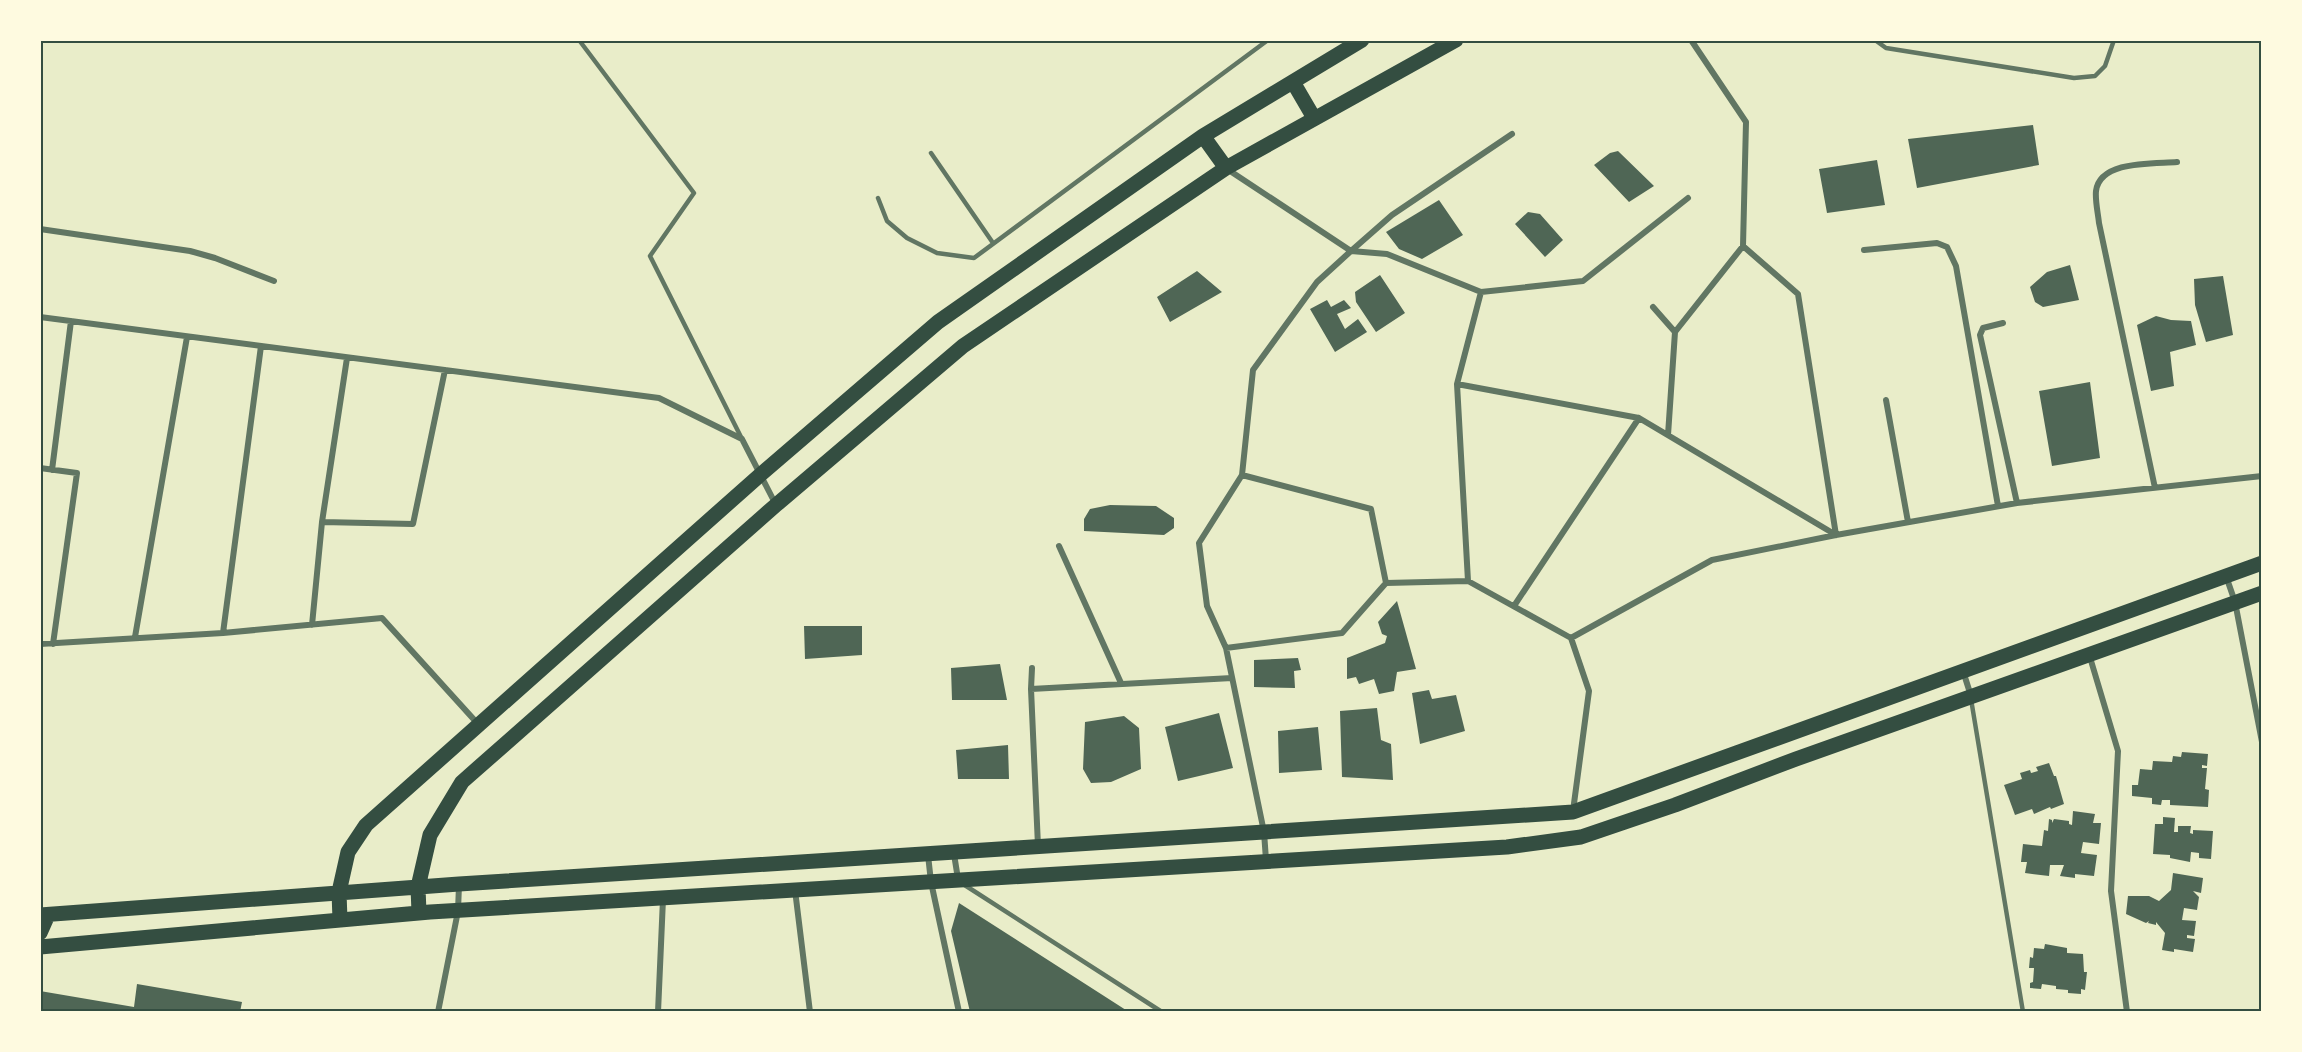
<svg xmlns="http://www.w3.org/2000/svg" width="2302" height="1052" font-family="Ubuntu,sans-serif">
  <rect width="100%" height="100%" fill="#e9edc9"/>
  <path fill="#4f6655" d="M2033 125 2039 165 1917 188 1908 139Z
    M1618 151 1654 186 1629 202 1594 165 1610 153Z
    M1877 160 1885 205 1827 213 1819 169Z
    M1439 200 1463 235 1422 259 1399 249 1386 232Z
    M1528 212 1540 214 1563 240 1545 257 1515 224Z
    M2070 265 2079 300 2043 307 2035 302 2030 287 2047 272Z
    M1197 271 1222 292 1170 322 1157 297Z
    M1380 275 1405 313 1376 332 1356 302 1355 292Z
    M2223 276 2233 335 2206 342 2195 305 2194 279Z
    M1327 300 1331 307 1344 300 1351 308 1337 314 1345 329 1358 319 1367 332 1335 352 1310 309Z
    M2156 316 2171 320 2191 321 2196 345 2170 352 2174 386 2151 391 2137 325Z
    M2090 382 2100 458 2052 466 2039 391Z
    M1110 505 1156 506 1174 518V528L1164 535 1084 531V519L1090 509Z
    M1397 601 1416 669 1397 672 1394 691 1379 694 1374 679 1359 684 1356 677 1347 679V658L1385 643 1387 636 1382 634 1378 622Z
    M804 626H862V655L805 659Z
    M1298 658 1301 670 1294 671 1295 688 1254 687V660Z
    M1000 664 1007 700H952L951 668Z
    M1429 690 1432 699 1456 695 1465 731 1420 744 1412 693Z
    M1377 708 1381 740 1391 744 1393 780 1342 777 1340 711Z
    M1219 713 1233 768 1178 781 1165 727Z
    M1124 716 1139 728 1141 769 1111 782 1091 783 1083 769 1085 722Z
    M1318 727 1322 770 1279 773 1278 731Z
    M1008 745 1009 779H958L956 750Z
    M2182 752 2208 754 2207 766 2202 765V768H2207L2205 789 2209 790 2208 807 2170 805V800H2162L2161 805 2152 804V798L2132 796V785H2138L2140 769 2152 770 2153 761 2172 762 2173 756 2181 757Z
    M2049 763 2054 776H2056L2064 804 2051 809 2050 807 2034 814 2032 809 2015 815 2004 785 2022 779 2020 773 2030 770 2031 773 2038 771 2036 767Z
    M2073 811 2095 814 2093 823H2101L2099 844 2083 842 2081 853 2097 855 2094 876 2075 874V878L2060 876 2064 865H2050L2049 876 2025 873 2027 862H2021L2023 844 2042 846 2044 830 2048 831 2049 819 2052 820V823L2054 819 2069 821V824L2072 825Z
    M2163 817 2175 818 2174 832H2178V826H2191L2190 833 2193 834V830L2213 831 2211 859 2199 858V853L2191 852 2190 862 2170 858V855L2153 854 2155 824H2163Z
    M2173 873 2203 878 2201 893 2193 891 2199 897 2197 910 2184 908 2182 920 2196 921 2194 936 2187 935V938L2195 939 2193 952 2174 949V952L2162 950 2165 933 2156 922V925L2148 923 2149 921 2146 923 2126 914 2128 896H2149L2159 901 2171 890Z
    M959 903 1129 1012H970L951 931Z
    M2045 944 2067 948V953L2083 954 2084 972H2087L2085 990 2081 989V994L2068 993V990L2056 989V986L2042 984 2041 989 2030 988V983L2033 982 2034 968H2029L2030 957 2033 958 2034 948 2044 949Z
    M137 984 242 1002 240 1012H40V991L134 1007Z"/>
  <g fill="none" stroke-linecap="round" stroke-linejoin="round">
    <path stroke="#617663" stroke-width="4.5" d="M579 40 694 193 650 256 742 439
      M1875 40 1886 48 2074 78 2095 76 2105 66 2114 40
      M931 153 993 243
      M878 198 887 221 907 238 937 253 974 258 1268 40
      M1971 699 2023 1012
      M963 884 1162 1012"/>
    <path stroke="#617663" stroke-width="6" d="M1227 169 1351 251 1392 215 1512 134
      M40 229 190 251 215 258 274 281
      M1743 246 1798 294 1836 535
      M1864 250 1937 243 1947 247 1956 266 1998 506
      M1653 307 1675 332
      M40 317 659 398 742 439 776 505
      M2003 323 1983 328 1980 335 2017 503
      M1457 384 1639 418 1836 535
      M1886 400 1908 522
      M1668 435 1675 332 1743 246 1746 122 1691 40
      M40 468 77 473 53 644
      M52 470 71 321
      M2155 488 2099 223C2098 213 2095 201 2096 191 2100 160 2154 164 2177 162
      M322 522 413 524 445 370
      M1059 546 1121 683
      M2226 576 2235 602 2262 742
      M1468 581 1457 384 1481 292
      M1386 583 1468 581 1571 638 1589 691 1573 811
      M1514 606 1639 418
      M312 625 322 522 347 358
      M223 633 261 346
      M135 637 187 337
      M1571 638 1712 560 1836 535 2017 503 2262 476
      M40 644 223 633 382 618 478 724
      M1226 648 1342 633 1386 583 1371 509 1242 475
      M2089 654 2118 751 2111 891 2127 1012
      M1032 668 1031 689 1038 846
      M1963 671 1971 696
      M1031 689 1232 678
      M954 854 958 879
      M928 855 931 882 959 1012
      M1266 860 1264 832 1226 648 1207 606 1199 543 1242 475 1253 370 1317 282 1351 251 1387 254 1481 292 1583 281 1688 198
      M795 890 810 1012
      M438 1012 458 911 459 885
      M658 1012 663 899"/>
    <path stroke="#344e41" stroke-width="15" d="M1293 82 1314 118
      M1203 136 1226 168
      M419 913 418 887 430 835 462 782 776 505 963 346 1226 168 1456 40
      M40 915 459 884 1573 812 2262 563
      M340 920 339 892 348 852 366 825 760 475 938 322 1203 136 1362 40
      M40 933 48 915
      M40 947 430 912 1507 847 1581 837 1675 805 1796 759 2262 593"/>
  </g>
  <rect width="2302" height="1052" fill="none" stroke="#fefae0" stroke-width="84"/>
  <rect x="42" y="42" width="2218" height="968" fill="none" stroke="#344e41" stroke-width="2"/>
</svg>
